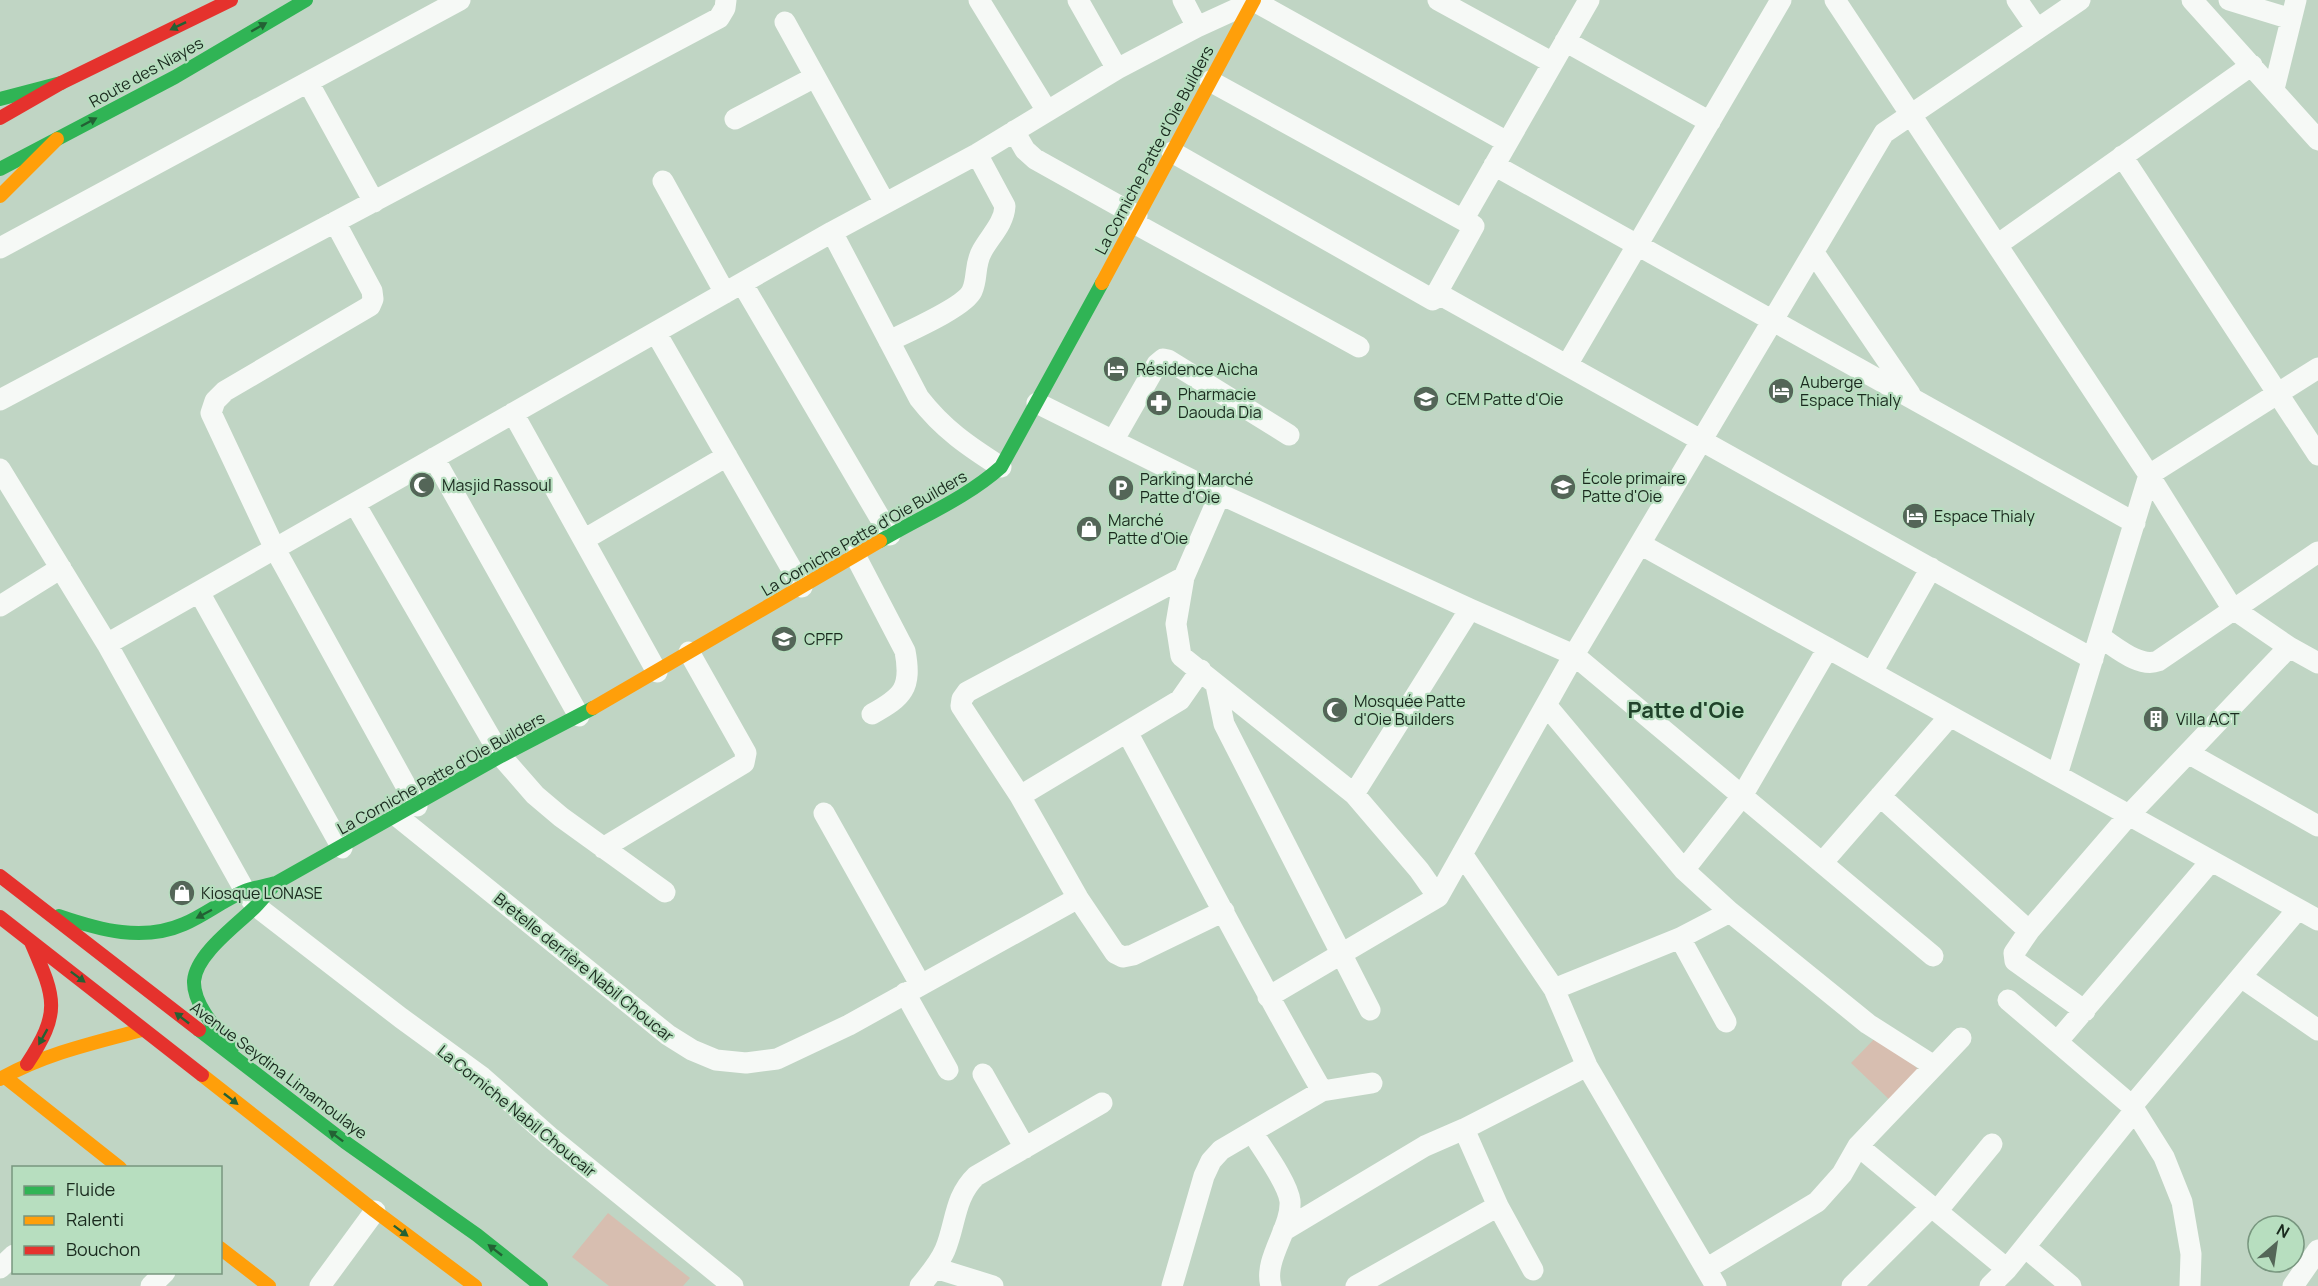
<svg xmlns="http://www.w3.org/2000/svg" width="2318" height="1286" font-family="Manrope,sans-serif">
  <rect width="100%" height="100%" fill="#c0d5c4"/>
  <path fill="#d7beb0" d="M1880 1033 1923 1074 1894 1104 1851 1063Z
    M608 1213 690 1278 683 1286H609L572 1257Z"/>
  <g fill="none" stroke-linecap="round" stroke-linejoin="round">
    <path stroke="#f6f9f6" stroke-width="21" d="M979 0 1047 111
      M1078 0 1117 69
      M1183 0 1197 27
      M1438 0 1553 63
      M1835 0 2149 475 2232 608 2289 647 2318 663
      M2017 0 2037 29
      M2192 0 2318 140
      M2229 0 2291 19
      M785 22 885 203
      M1565 41 1710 122
      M308 82 374 202
      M2274 89 2296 0
      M735 119 815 77
      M1014 131 1025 150 1035 159 1137 216
      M1172 152 1433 300 1474 226 1210 81
      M2122 156 2318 455
      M1494 165 2135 523
      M663 181 725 293
      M1463 220 1589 0
      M335 222 372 291 373 299 370 306 225 391 215 401 211 413 275 549 417 806
      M1134 223 1359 347
      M832 232 919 398C943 429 968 446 1001 467
      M1997 245 2252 65
      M0 248 460 0
      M1814 253 1910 394
      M742 283 890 535
      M1437 293 2093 659
      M656 333 802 587
      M889 341C907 332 965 307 972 291 978 278 974 265 982 251 990 236 1004 224 1005 206L977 154
      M1567 365 1781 0
      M0 400 719 18 725 8 726 0
      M1037 403 1220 494 1470 609 1574 655 1933 956
      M513 413 657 672
      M1113 441 1157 364 1163 359 1168 360 1289 435
      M434 458 579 716
      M0 469 107 644 245 891 256 906 401 1018 482 1077 551 1138 733 1286
      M1220 494 1184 577 1176 624 1181 656 1354 794 1419 870 1438 897
      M355 504 501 756 535 795 561 817 665 892
      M585 539 727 456
      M1640 544 2318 920
      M855 555 905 651C912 688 903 697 872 714
      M1184 577 967 692 962 699 961 706 1020 796 1078 898 1115 953 1123 957 1133 955 1224 911
      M199 592 342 848
      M0 606 61 568
      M2100 637C2116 647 2139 668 2158 661L2318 552
      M107 644 832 232 977 154 1117 69 1197 27 1254 1 1507 142
      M1872 672 1931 568
      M1216 685 1224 724 1370 1010
      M1546 705 1684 870 1730 912 1868 1024 1934 1066
      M1127 732C1192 852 1254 973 1322 1091
      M2188 753 2318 826
      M2057 775 2149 475 2318 368
      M1354 794 1470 609
      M1020 796 1180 700 1201 670
      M1880 796 2029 931
      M824 813 920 984
      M397 816 668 1035 692 1050 716 1060 746 1063 777 1059 849 1025 1078 898
      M603 848 744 763 746 753 689 652
      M1462 854 1554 989 1587 1066 1716 1286
      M1822 863 1950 716
      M1684 870 1742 796 1828 648
      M1680 938 1726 1022
      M2241 977 2318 1030
      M1554 989 1680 938 1730 912
      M905 993 948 1070
      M1268 997 1438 897 1574 655 1884 133 2080 0
      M2008 1000 2132 1106 2164 1157 2182 1202 2191 1254 2190 1286
      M2085 1011 2015 961 2014 953 2029 931 2129 815 2289 647
      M2057 1042 2211 861
      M983 1074 1025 1148
      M2132 1106 2298 909
      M1252 1132C1262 1148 1288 1183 1290 1201 1292 1228 1263 1259 1271 1286
      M1858 1146 2007 1269
      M1937 1211 1992 1144
      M1283 1231 1425 1146 1464 1129
      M2025 1247 2071 1286
      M0 1268 14 1255
      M935 1268 993 1286
      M1706 1269 1817 1202 1842 1174 1858 1146 1961 1038
      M1533 1270 1498 1206 1464 1129 1587 1066
      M151 1286 165 1272
      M320 1286 375 1211
      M920 1286C929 1275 939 1264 945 1250 956 1224 954 1197 976 1176L1102 1103
      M1172 1286 1204 1176 1211 1161 1221 1150 1322 1091 1372 1083
      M1356 1286 1498 1206
      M1852 1286 1931 1207
      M1990 1286 2007 1269 2135 1110
      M2293 1286 2318 1250"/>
    <path stroke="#30b455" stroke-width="14" d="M0 99 61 83
      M0 169 175 77 306 0
      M880 541C922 516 965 499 1001 467L1102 283
      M59 916C100 930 143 942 184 924 205 915 223 900 245 891 255 887 266 886 276 883L501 756 593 708
      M199 1030 345 1142 477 1235 541 1286
      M232 1048C218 1031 193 1005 194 981 196 954 237 925 255 907 262 900 269 891 276 883"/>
    <path stroke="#ff9f0a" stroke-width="14" d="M0 196 57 139
      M1102 283 1254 0
      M593 708 880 541
      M202 1075 375 1211 475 1286
      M5 1077 120 1168
      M0 1079C44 1054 93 1043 142 1030
      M220 1248 269 1286"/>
    <path stroke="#e5322d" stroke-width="14" d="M0 118 61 83 231 0
      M0 876 199 1030
      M0 917 202 1075
      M27 1064C62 1011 55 998 31 942"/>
  </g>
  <defs><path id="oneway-solid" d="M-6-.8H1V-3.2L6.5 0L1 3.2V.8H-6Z" transform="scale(1.5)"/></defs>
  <g fill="#236134">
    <use href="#oneway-solid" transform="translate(178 26) rotate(154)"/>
    <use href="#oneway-solid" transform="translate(259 27) rotate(-30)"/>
    <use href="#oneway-solid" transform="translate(89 122) rotate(-28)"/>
    <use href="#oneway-solid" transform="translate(204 914) rotate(152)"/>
    <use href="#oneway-solid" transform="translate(78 977) rotate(37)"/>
    <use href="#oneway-solid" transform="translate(182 1018) rotate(-142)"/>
    <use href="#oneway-solid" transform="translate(43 1037) rotate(119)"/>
    <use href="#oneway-solid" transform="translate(231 1099) rotate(38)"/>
    <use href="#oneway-solid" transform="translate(336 1136) rotate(-143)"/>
    <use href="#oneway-solid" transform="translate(401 1231) rotate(37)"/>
    <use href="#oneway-solid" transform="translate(495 1250) rotate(-142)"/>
  </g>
  <defs>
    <g id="hotel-disc" transform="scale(1.35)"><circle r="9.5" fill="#546658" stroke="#b7debf"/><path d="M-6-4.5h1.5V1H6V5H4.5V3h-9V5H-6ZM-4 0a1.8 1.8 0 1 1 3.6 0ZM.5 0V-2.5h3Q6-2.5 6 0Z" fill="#fff"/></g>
    <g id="university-disc" transform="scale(1.35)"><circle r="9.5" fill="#546658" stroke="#b7debf"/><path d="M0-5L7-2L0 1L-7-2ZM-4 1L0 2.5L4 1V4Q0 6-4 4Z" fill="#fff"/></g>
    <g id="pharmacy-disc" transform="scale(1.35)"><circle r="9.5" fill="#546658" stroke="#b7debf"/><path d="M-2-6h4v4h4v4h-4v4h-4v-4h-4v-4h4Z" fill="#fff"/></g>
    <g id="mosque-disc" transform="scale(1.35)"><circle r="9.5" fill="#546658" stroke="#b7debf"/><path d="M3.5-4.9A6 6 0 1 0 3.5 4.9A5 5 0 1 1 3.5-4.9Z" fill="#fff"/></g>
    <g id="school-disc" transform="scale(1.35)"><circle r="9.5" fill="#546658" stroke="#b7debf"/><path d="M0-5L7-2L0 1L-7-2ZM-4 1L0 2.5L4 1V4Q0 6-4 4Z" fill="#fff"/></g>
    <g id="parking-disc" transform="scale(1.35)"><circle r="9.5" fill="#546658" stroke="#b7debf"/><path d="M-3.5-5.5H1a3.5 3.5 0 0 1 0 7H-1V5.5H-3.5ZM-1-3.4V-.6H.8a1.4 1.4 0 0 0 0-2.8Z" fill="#fff"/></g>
    <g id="shop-disc" transform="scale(1.35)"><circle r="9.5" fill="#546658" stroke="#b7debf"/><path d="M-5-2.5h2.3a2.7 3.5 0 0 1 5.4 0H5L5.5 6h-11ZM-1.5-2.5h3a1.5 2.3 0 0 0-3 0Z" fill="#fff"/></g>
    <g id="building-disc" transform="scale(1.35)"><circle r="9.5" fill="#546658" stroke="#b7debf"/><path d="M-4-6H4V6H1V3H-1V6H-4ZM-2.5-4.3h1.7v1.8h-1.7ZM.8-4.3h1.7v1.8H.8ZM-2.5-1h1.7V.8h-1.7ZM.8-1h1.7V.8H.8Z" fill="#fff"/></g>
  </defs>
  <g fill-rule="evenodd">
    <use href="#hotel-disc" x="1116" y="369"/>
    <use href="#hotel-disc" x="1781" y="391"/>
    <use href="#university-disc" x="1426" y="399"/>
    <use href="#pharmacy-disc" x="1159" y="403"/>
    <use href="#mosque-disc" x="422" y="485"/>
    <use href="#school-disc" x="1563" y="487"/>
    <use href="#parking-disc" x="1121" y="488"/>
    <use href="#hotel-disc" x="1915" y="516"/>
    <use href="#shop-disc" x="1089" y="529"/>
    <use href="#school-disc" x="784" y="639"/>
    <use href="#mosque-disc" x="1335" y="710"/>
    <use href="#building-disc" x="2156" y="719"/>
    <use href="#shop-disc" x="182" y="893"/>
  </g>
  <g text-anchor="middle" stroke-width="4.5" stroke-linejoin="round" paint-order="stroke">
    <g font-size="16" fill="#1a2a1e" stroke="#b7debf">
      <text transform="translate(146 72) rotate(-29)" y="6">Route des Niayes</text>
      <text transform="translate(1154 150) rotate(-62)" y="6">La Corniche Patte d'Oie Builders</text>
      <text transform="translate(864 533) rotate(-30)" y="6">La Corniche Patte d'Oie Builders</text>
      <text transform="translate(441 773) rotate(-29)" y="6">La Corniche Patte d'Oie Builders</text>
      <text transform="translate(584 967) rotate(39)" y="6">Bretelle derrière Nabil Choucar</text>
      <text transform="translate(279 1070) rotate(37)" y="6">Avenue Seydina Limamoulaye</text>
      <text transform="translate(517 1111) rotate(39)" y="6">La Corniche Nabil Choucair</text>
    </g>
    <g font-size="16" fill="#1a2a1e" stroke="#b7debf" text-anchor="start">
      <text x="1136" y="375">Résidence Aicha</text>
      <text x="1800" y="388">Auberge<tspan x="1800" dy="18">Espace Thialy</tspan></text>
      <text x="1178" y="400">Pharmacie<tspan x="1178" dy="18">Daouda Dia</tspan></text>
      <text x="1446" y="405">CEM Patte d'Oie</text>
      <text x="1582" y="484">École primaire<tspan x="1582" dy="18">Patte d'Oie</tspan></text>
      <text x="1140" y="485">Parking Marché<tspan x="1140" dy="18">Patte d'Oie</tspan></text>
      <text x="442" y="491">Masjid Rassoul</text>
      <text x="1934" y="522">Espace Thialy</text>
      <text x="1108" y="526">Marché<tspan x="1108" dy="18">Patte d'Oie</tspan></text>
      <text x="804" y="645">CPFP</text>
      <text x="1354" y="707">Mosquée Patte<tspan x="1354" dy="18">d'Oie Builders</tspan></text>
      <text x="2176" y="725">Villa ACT</text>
      <text x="201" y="899">Kiosque LONASE</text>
    </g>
    <g font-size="22" font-weight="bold" fill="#20422a" stroke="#b7debf">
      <text x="1686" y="718">Patte d'Oie</text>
    </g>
  </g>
  <rect x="12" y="1166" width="210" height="108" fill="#b7debf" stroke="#78967f" stroke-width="1.5"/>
  <rect x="24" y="1186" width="30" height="9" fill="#30b455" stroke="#78967f" stroke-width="1.5"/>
  <text x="66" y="1196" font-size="18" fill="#1a2a1e">Fluide</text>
  <rect x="24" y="1216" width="30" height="9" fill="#ff9f0a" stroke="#78967f" stroke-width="1.5"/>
  <text x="66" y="1226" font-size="18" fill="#1a2a1e">Ralenti</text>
  <rect x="24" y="1246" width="30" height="9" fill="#e5322d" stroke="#78967f" stroke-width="1.5"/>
  <text x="66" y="1256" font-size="18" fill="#1a2a1e">Bouchon</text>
  <g transform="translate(2276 1244) rotate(29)"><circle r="28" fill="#b7debf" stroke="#78967f" stroke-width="1.5"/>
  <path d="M0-4.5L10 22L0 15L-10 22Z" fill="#546658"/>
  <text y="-9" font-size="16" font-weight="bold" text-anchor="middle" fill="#1a2a1e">N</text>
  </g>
</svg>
